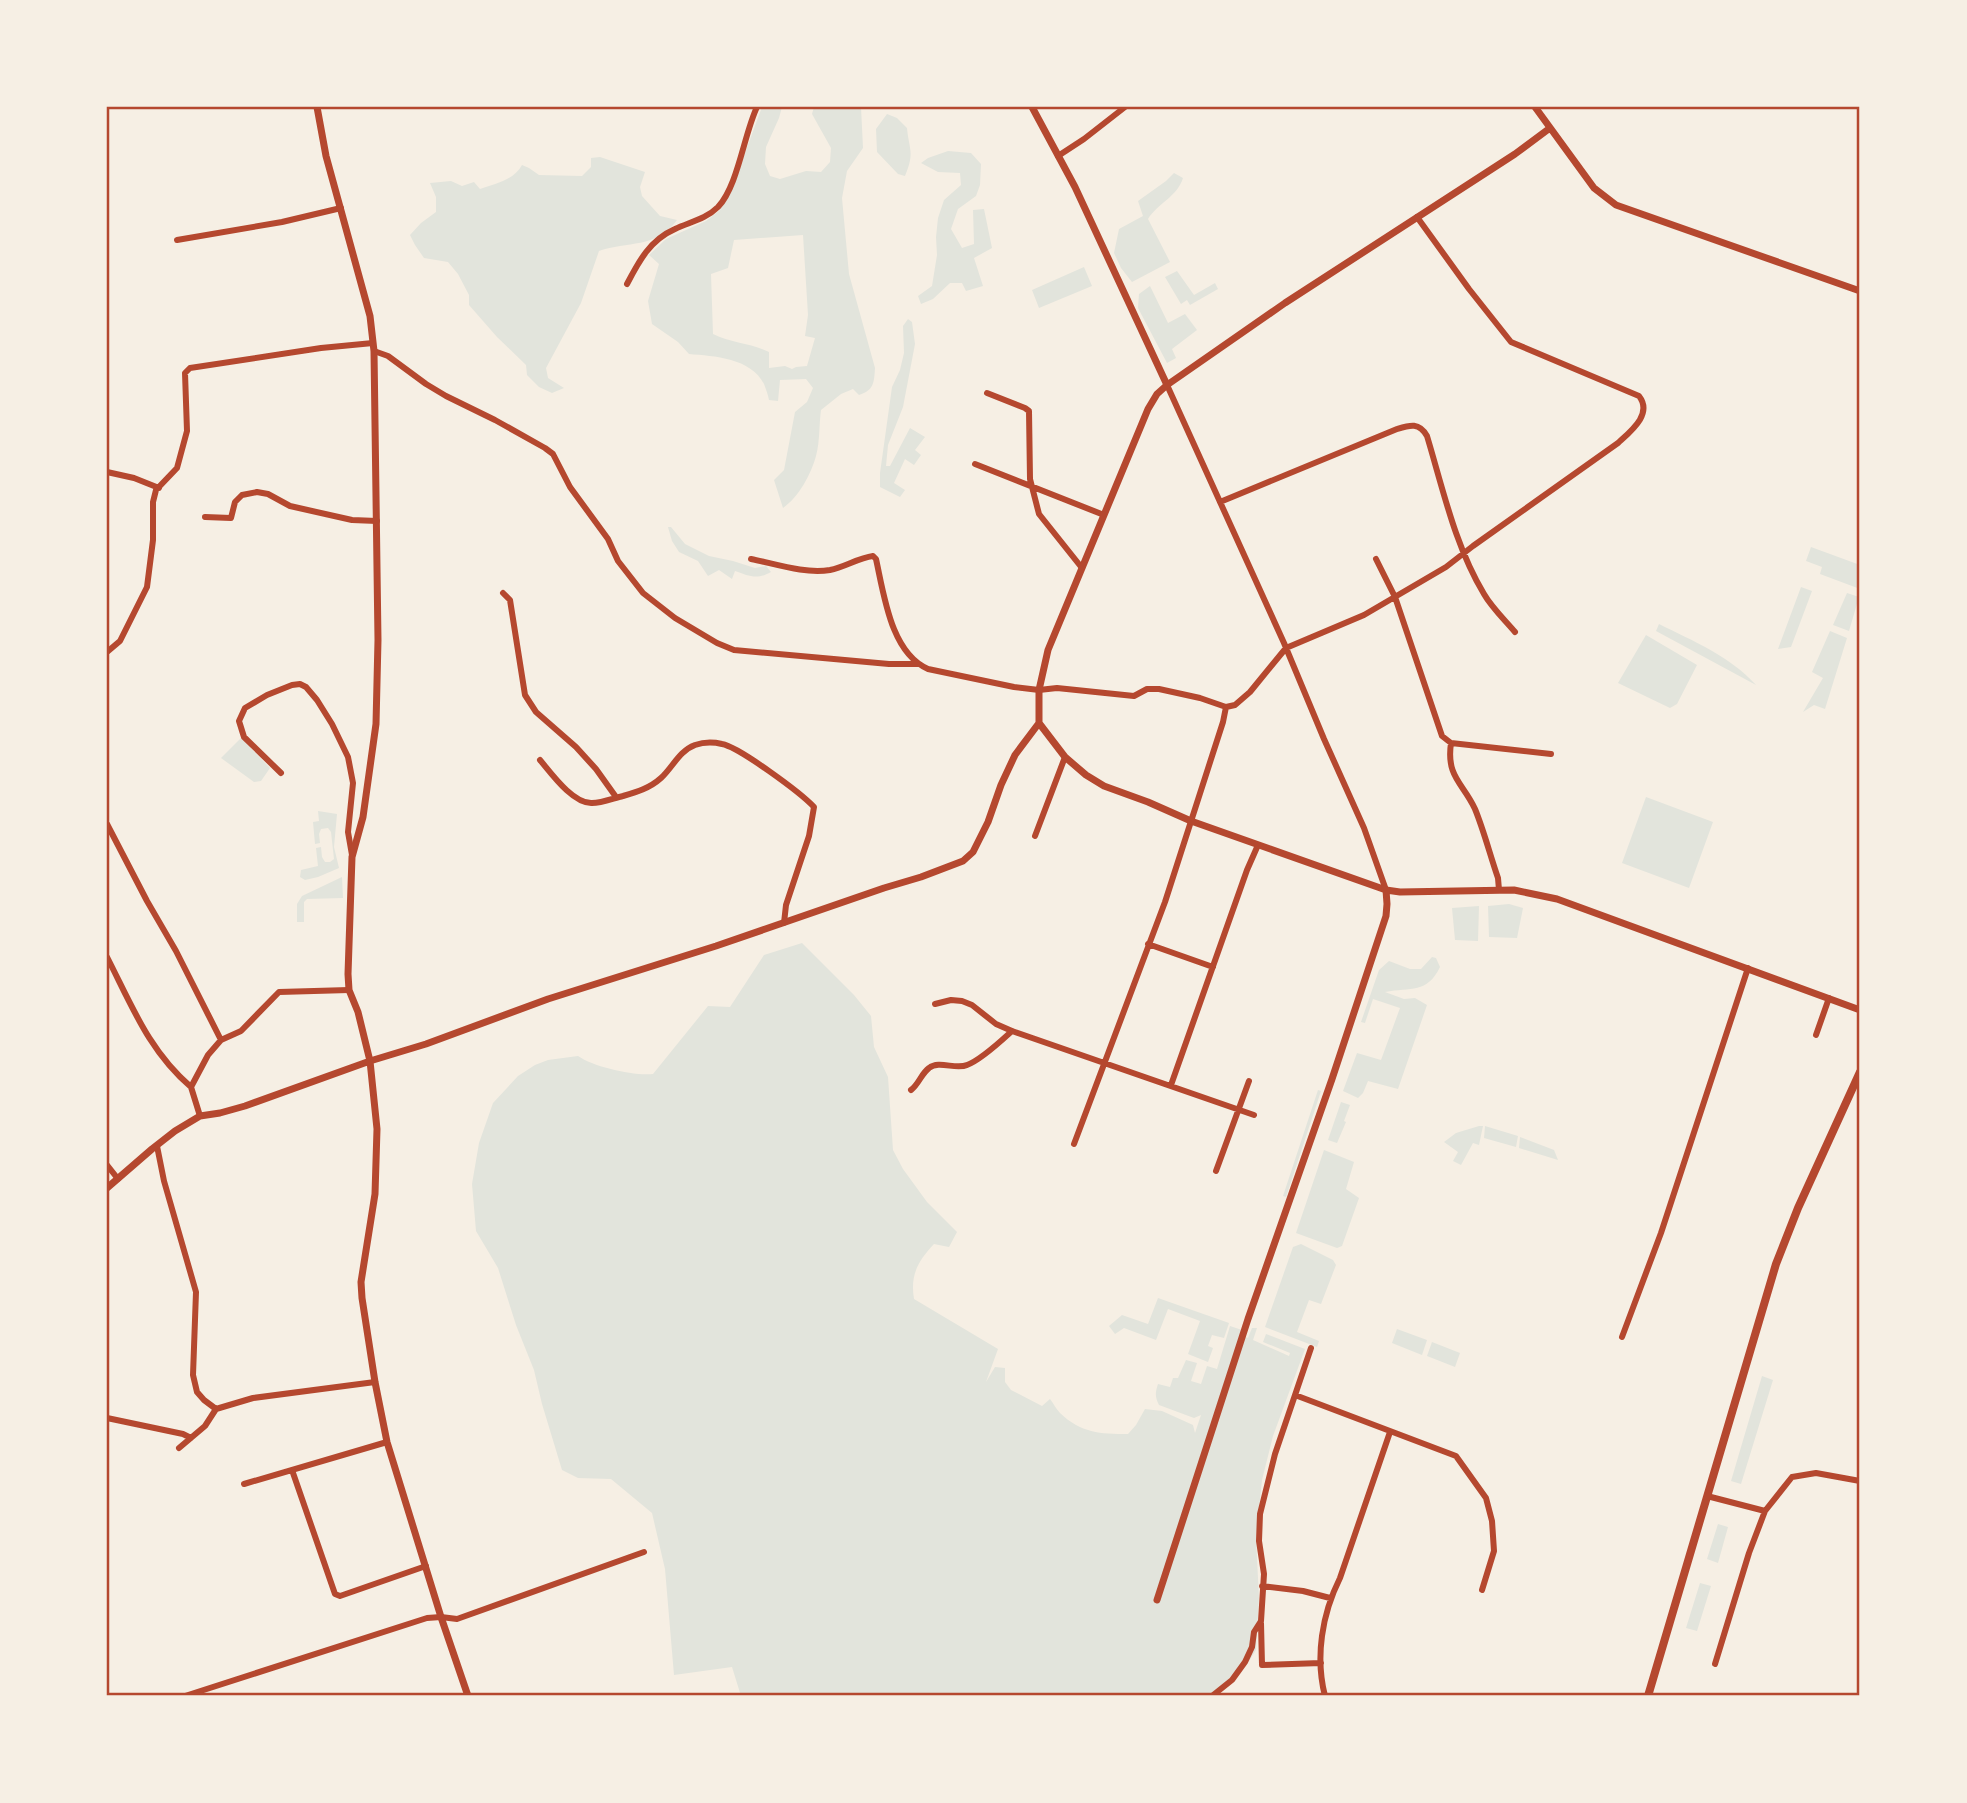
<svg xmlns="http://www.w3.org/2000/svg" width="1967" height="1803" font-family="Spectral,serif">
  <rect width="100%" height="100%" fill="#f6efe4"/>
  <path fill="#e2e4dc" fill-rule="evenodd" d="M762 107H782L779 118 766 147 765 164 770 176 780 179 806 171 821 172 830 162 831 148 812 114 814 107H861L863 148 847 171 842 198 849 274 875 368C874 383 874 390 859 395L853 389 841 394 821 410C819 424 820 441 816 456 811 474 799 497 783 508L774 480 784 470 795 412 807 402 813 388 806 379 780 380 778 401 769 400C768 395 766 389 764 384 751 358 714 356 689 354L678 342 652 324 648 301 659 264 649 255 666 239 706 221 720 210 733 185ZM803 235 808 315 805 336 815 338 807 366 796 367 792 369 785 366 769 368V352C751 343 731 343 713 334L711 274 728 268 734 240Z
    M887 114 897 118 907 128C909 150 915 152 905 176L898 174 877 152 876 129Z
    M948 151 971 153 981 164 980 185 976 196 958 209 951 229 962 248 974 244 973 210 984 209 992 248 974 258 983 286 966 291 962 283H950L933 299 921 304 918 296 932 286 937 255 936 237 938 218 944 200 961 185 960 173 938 172 921 163 928 158Z
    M600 157 645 172 640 187 642 196 660 216 677 220C656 249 627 241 599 251L581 303 546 368 548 378 564 388 552 393 539 387 527 375 526 365 497 337 469 305V295L458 274 448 262 424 258 415 245 410 235 421 223 436 212V197L430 183 451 181 462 186 474 182 480 189C495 184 514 180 522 165L529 168 539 175 582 176 591 167V158Z
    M1174 173 1183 178C1177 197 1158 203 1148 219L1170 262 1132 282 1121 268 1114 253 1119 229 1143 216 1138 201 1166 181Z
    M1084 267 1092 286 1039 308 1032 290Z
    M1177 271 1194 295 1215 283 1218 289 1190 305 1187 300 1181 304 1165 277Z
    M1150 286 1168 323 1185 314 1197 330 1172 349 1176 358 1167 363 1138 308 1139 294Z
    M908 319 912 322 915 344 903 407 888 445 886 466H890L910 428 925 437 915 450 921 455 914 465 905 459 894 483 905 490 900 497 880 487V473L892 387 900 370 904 353 903 326Z
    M668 527H671L685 544 709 556 733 561 755 568 766 566 771 572C757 580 749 576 735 571L732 579 719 570 708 576 698 561 679 552 672 541Z
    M1811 547 1860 565V589L1820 574 1822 567 1806 561Z
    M1801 587 1812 591 1791 647 1778 649Z
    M1847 593 1859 597 1849 631 1833 625Z
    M1659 624C1693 641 1730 656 1756 685L1656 631Z
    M1830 631 1847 638 1825 709 1814 705 1803 712 1823 678 1812 672Z
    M1646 635 1697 665 1677 704 1670 708 1618 683Z
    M241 738 270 768 261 781 254 782 221 758Z
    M1646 797 1713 822 1689 888 1622 863Z
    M318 811 337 814 334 847 339 868 318 877 305 880 300 877 301 870 318 866 316 848 321 847 322 857 325 862H330L334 859 331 832 328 828 321 829 319 834 320 843 315 844 313 822 319 821Z
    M342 877 343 898 307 899 304 902V922H297V904L302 896Z
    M1509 904 1523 908 1517 938 1489 937 1488 906Z
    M1479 906 1478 941 1455 940 1452 908Z
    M802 943 854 995 871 1016 874 1047 888 1077 893 1150 903 1169 927 1202 957 1232 949 1247 934 1244C918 1261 910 1275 914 1299L998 1349 986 1382 995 1367 1005 1368V1382L1011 1390 1042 1406 1050 1399C1054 1404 1056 1409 1060 1413 1081 1433 1100 1434 1128 1434L1136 1425 1145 1409 1162 1411 1193 1425 1195 1433 1201 1415 1194 1418 1159 1405C1155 1397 1155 1393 1158 1384L1170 1387 1173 1378H1178L1186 1360 1197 1363 1191 1381 1201 1384 1207 1366 1217 1369 1230 1326 1242 1330 1240 1335 1248 1338 1252 1328H1257L1253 1340 1289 1356 1290 1353 1263 1342 1266 1334 1305 1349 1273 1436 1262 1480 1256 1538 1259 1598 1256 1650 1248 1663 1212 1696H741L732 1667 674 1675 665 1569 652 1513 611 1479 578 1478 562 1470 542 1404 534 1370 516 1325 498 1268 476 1231 472 1184 479 1143 493 1103 518 1076 535 1065 548 1060 578 1056C594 1067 633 1076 653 1074L708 1006 730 1007 764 955Z
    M1432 957 1436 958 1440 967C1427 994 1411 987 1385 992L1404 999 1415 998 1427 1005 1398 1089 1368 1081 1363 1093 1358 1098 1343 1091 1357 1053 1381 1060 1400 1008 1373 999 1365 1023 1361 1022 1379 970 1389 961 1410 969H1421Z
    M1318 1090 1321 1091 1286 1197 1283 1196Z
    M1341 1102 1350 1105 1344 1121 1346 1122 1337 1143 1328 1140Z
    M1479 1126H1483L1479 1145 1473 1143 1461 1165 1453 1161 1458 1152 1444 1142 1456 1133Z
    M1485 1126 1518 1136 1516 1147 1484 1138Z
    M1520 1137 1554 1150 1558 1160 1519 1148Z
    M1324 1150 1354 1162 1346 1189 1359 1198 1342 1246 1337 1248 1296 1233Z
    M1301 1244 1333 1260 1336 1265 1321 1304 1309 1300 1297 1332 1319 1341 1317 1347 1265 1327 1293 1247Z
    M1158 1298 1229 1323 1224 1338 1212 1335 1208 1346 1213 1348 1208 1362 1188 1354 1200 1321 1168 1309 1156 1340 1124 1328 1115 1334 1109 1326 1122 1315 1148 1324Z
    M1397 1329 1427 1340 1422 1355 1392 1343Z
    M1432 1342 1460 1353 1455 1367 1427 1356Z
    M1762 1376 1773 1380 1741 1484 1731 1481Z
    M1718 1524 1728 1527 1718 1563 1707 1559Z
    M1700 1583 1711 1586 1697 1631 1686 1628Z"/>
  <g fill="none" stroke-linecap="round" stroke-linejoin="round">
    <path stroke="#b5482f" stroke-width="6" d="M1058 156 1084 139 1125 107
      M177 240 282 222 341 208
      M627 284C639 261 650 240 675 229 690 222 706 219 718 207 738 186 744 134 757 107
      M374 351 388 356 426 384 446 396 495 420 545 448 553 454 570 487 608 539 618 561 643 593 675 618 717 643 734 650 889 664H917
      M1167 385 1284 643 1324 739 1364 828 1386 890
      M987 393 1025 408 1029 411 1030 479 1039 514 1082 568
      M975 464 1104 515
      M107 472 134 478 159 488
      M1220 502 1397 429C1410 425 1419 422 1427 436 1443 489 1455 546 1484 594 1492 608 1505 620 1515 632
      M205 517 231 518 235 502 242 495 257 492 268 494 290 506 352 520 377 521
      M751 559C776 564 804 574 830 570 845 567 858 558 873 556L876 559C884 595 891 653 928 669L1014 687 1039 690 1057 688 1134 696 1147 689H1159L1200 698 1226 707 1235 705 1250 692 1286 648 1364 615 1446 567 1473 546 1618 443C1631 431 1653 414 1639 396L1511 342 1469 289 1417 217
      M1376 559 1395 597 1442 736 1451 743 1551 754
      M503 593 510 600 525 695 536 712 576 747 596 769 616 797
      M107 652 120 641 147 587 153 540V502L156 490 177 468 187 431 185 373 190 368 321 348 373 343
      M1451 743C1446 777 1463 783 1475 809 1484 831 1490 855 1498 878L1499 890
      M540 760C551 773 573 804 592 803 602 803 614 798 623 796 637 792 650 788 661 778 673 767 679 751 695 745 704 742 713 742 722 744 739 747 801 793 814 807L809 836 786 905 784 923
      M281 773 244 737 239 721 245 708 267 695 292 685 300 684 306 687 317 700 332 724 348 757 353 783 348 832 352 855
      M107 824 147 901 176 951 221 1040
      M1035 836 1065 757
      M1148 944 1213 967
      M107 957C132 1006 149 1051 191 1087
      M935 1004 951 1000 962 1001 972 1005 996 1024 1012 1031 1254 1115
      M1816 1035 1829 998
      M1171 1085 1247 870 1258 845
      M911 1090C919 1084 921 1074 929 1068 939 1060 956 1070 967 1065 981 1060 1001 1041 1012 1031
      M200 1116 191 1087 208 1055 221 1040 241 1031 279 992 349 990
      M1074 1144 1165 902 1223 722 1226 707
      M157 1146 164 1181 196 1292 193 1375 197 1392 204 1400 216 1409
      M107 1165 118 1179
      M1216 1171 1249 1081
      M1622 1337 1661 1233 1748 968
      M1295 1395 1456 1456 1486 1498 1492 1521 1494 1551 1482 1590
      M107 1418 183 1434 191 1438
      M179 1448 205 1426 216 1409 253 1398 375 1382
      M292 1470 335 1594 340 1596 426 1566
      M244 1484 387 1442
      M1707 1496 1765 1511 1792 1477 1816 1473 1860 1481
      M1262 1586 1303 1591 1330 1598
      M1261 1623 1262 1665 1321 1663
      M1715 1664 1749 1553 1765 1511
      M185 1696 427 1618 441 1617 457 1619 644 1552
      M1212 1696 1232 1680 1245 1662 1252 1647 1254 1632 1261 1621 1264 1574 1259 1541 1260 1514 1275 1454 1311 1348
      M1325 1696C1315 1657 1322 1614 1340 1578L1390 1432"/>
    <path stroke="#b5482f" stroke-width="7" d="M317 107 326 156 370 316 374 351 378 640 376 724 363 817 352 857 348 974 349 990 358 1012 370 1061 377 1129 375 1194 361 1282 362 1298 375 1382 387 1442 441 1617 468 1696
      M1032 107 1075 187 1167 385
      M1535 107 1594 188 1616 205 1860 291
      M1550 128 1515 154 1285 303 1167 385 1157 394 1148 409 1048 650 1039 690V723L1065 757 1086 775 1104 786 1148 802 1191 821 1386 890 1400 892 1514 890 1557 899 1860 1010
      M107 1188 152 1149 175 1131 200 1116 220 1113 245 1106 370 1061 426 1044 548 999 716 946 884 888 921 877 963 861 973 852 988 822 1001 785 1015 755 1039 723
      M1157 1600 1248 1319 1332 1079 1386 916 1387 904 1386 890"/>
    <path stroke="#b5482f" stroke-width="8" d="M1648 1696 1776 1264 1798 1208 1860 1072"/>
  </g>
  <rect width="1967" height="1803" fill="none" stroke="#f6efe4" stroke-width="217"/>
  <rect x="108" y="108" width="1750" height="1586" fill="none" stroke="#b5482f" stroke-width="2.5"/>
</svg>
